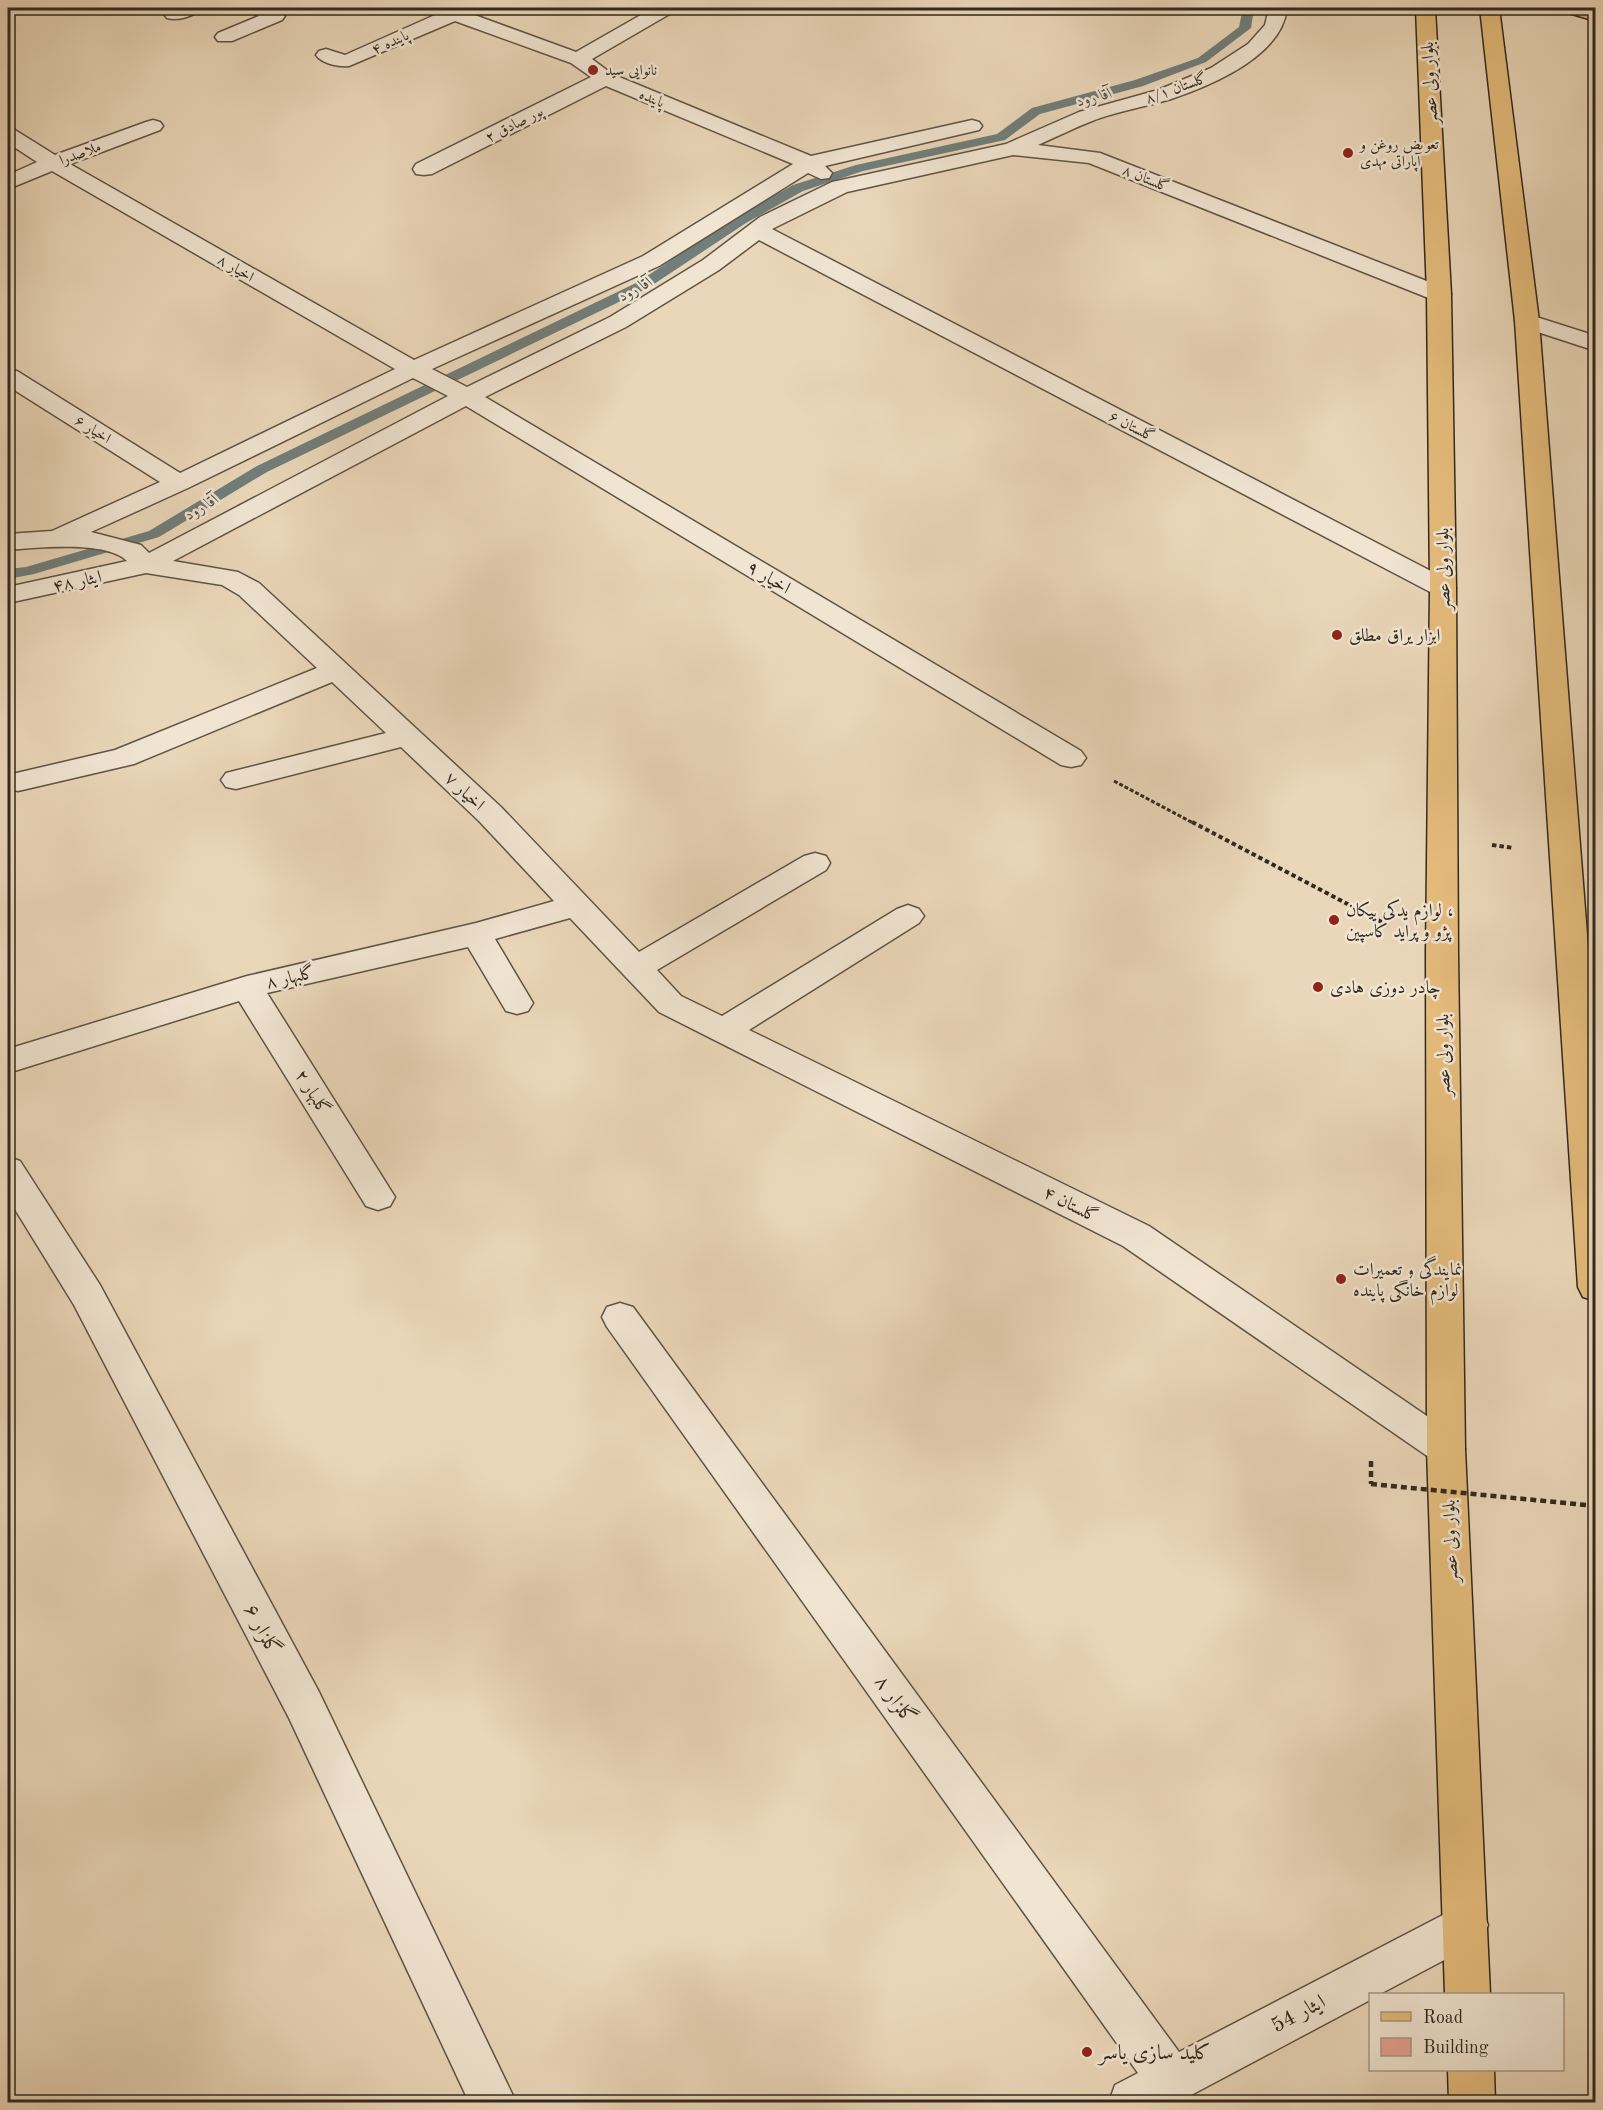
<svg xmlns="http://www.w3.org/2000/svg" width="1603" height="2110" font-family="'Old Standard TT',Amiri,serif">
  <rect width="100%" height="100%" fill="#ead7b9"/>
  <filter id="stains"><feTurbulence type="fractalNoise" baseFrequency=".00333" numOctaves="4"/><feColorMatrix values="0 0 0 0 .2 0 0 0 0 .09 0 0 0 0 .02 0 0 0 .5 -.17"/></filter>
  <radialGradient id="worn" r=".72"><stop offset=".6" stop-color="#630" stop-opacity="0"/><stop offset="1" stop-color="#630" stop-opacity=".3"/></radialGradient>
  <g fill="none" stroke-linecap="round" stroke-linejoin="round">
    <path fill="#717e7b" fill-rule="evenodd" d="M1243 8H1254L1251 28 1206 62 1143 86 1040 114 1005 140 863 171 803 191 746 223 648 288 267 472 159 537 34 574 8 579V569L26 567 149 531 257 466 638 282 736 217 793 185 856 165 997 134 1032 108 1135 80 1198 58 1239 27Z"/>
  </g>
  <path fill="#e5a392" stroke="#31291f" stroke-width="1.5" d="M1549 8H1596V22Z"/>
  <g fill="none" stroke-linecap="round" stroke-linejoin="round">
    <g stroke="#5f5446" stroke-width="3">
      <path id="minor" d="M174 8H201C194 17 177 21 167 18L164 14 167 10Z
        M248 8C261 8 276 5 285 16L282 20 232 41H218L215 37 218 33 259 16 250 12Z
        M420 8H451L461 10 576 52 653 8H675L673 12 592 59 612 74 811 156 972 120 979 122 982 126 979 130 825 166 832 173 829 178 821 179 808 173 659 266 432 369 467 387 610 317 703 260 760 217 832 182 1006 144 1079 112 1158 90 1211 68 1248 44 1265 25 1269 8H1287C1282 56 1212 85 1171 99 1145 107 1118 111 1092 121 1074 128 1056 137 1038 145L1100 153 1447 289 1451 294 1447 299 1439 301 1431 299 1089 163 1013 155 847 192 772 229 1452 582 1456 588 1452 594 1443 596 1434 594 759 240 719 270 626 327 485 397 1081 751 1086 758 1081 765 1071 767 1061 765 466 406 173 561 238 572 259 583 501 807 639 952 804 856 815 853 826 856 830 863 826 870 657 970 681 996 722 1016 897 909 908 905 919 909 924 916 919 923 749 1030 1149 1226 1459 1438 1465 1449 1459 1460 1446 1465 1433 1460 1123 1246 659 1012 570 918 495 939 533 1003 528 1011 517 1014 506 1011 468 947 267 993 395 1197 390 1206 378 1210 366 1206 239 1001 8 1073V1049L247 976 476 923 554 901 479 821 401 747 236 789 226 787 221 780 226 773 386 733 332 682 134 764 18 791 8 789V775L115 750 317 668 239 595 222 585 146 573 8 603V587L127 561C106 540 36 548 8 550V534L52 531 160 482 8 386V369L17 371 180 473 395 369 52 171 8 189V175L37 162 8 143V128L15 130 55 155 146 122 153 120 160 122 163 126 160 130 70 164 414 360 643 256 793 164 606 86 432 174 424 175 416 174 413 169 416 164 591 77 571 63 455 21 349 66C339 67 322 64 316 55L319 51 326 49 345 55 435 15 422 12ZM413 378 448 396 149 553 141 545 91 532 188 488Z
        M1527 314 1596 336V351L1519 326 1515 321 1519 316Z
        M8 1157 20 1161 100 1285 319 1692 516 2102H469L289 1718 74 1305 8 1198Z
        M620 1303 633 1307 1179 2052 1466 1903 1482 1910 1488 1925 1482 1940 1380 1994H1370V2000L1178 2102H1109L1115 2085 1138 2073 607 1327 602 1317 607 1307Z"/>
    </g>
    <g stroke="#31291f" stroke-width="3">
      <path id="major" d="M1416 8H1435L1451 294 1456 588 1458 954 1465 1449 1490 1994H1445L1427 1449 1426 954 1430 588 1427 294Z
        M1480 8H1499L1539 321 1596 1050V1301L1583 1297 1578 1287 1515 321Z
        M1448 2070H1494L1495 2102H1449Z"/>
    </g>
    <path stroke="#31291f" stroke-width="3" stroke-dasharray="4 2" stroke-linecap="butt" d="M1114 781 1195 824"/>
    <path stroke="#31291f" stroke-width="4" stroke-dasharray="4.5 3" stroke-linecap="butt" d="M1192 822 1391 927
      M1492 845 1514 848"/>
    <path stroke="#31291f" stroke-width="4.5" stroke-dasharray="6 4" stroke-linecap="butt" d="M1371 1461V1484"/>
    <use href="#minor" fill="#f1e5d2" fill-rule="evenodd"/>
    <use href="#major" fill="#e5bc7c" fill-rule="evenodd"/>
    <path stroke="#31291f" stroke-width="4.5" stroke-dasharray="6 4" stroke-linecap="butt" d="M1371 1484 1596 1506"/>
  </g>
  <g fill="#8f2418" stroke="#f1e5d2" stroke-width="2">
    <circle cx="593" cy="70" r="6"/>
    <circle cx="1348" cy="153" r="6"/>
    <circle cx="1337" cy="635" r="6"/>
    <circle cx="1334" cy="920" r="6"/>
    <circle cx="1318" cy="987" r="6"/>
    <circle cx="1341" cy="1279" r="6"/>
    <circle cx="1087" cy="2052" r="6"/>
  </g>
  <g text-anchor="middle" stroke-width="5" stroke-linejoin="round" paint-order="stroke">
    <g font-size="15" fill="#31291f" stroke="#f1e5d2">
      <text transform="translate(390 42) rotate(-24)" y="5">پاینده ۴</text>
      <text transform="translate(1176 88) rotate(-20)" y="5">گلستان ۸/۱</text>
      <text transform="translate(652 98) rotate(23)" y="5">پاینده</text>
      <text transform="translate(514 124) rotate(-27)" y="5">پور صادق ۲</text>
      <text transform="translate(80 153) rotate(-20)" y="5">ملاصدرا</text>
      <text transform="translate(1146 178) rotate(22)" y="5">گلستان ۸</text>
      <text transform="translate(236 268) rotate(30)" y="5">اخیار ۸</text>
      <text transform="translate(1132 426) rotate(27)" y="5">گلستان ۶</text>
      <text transform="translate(93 429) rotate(32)" y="5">اخیار ۶</text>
    </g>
    <g font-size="15" fill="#31291f" stroke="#f1e5d2" text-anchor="start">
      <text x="605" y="75">نانوایی سید</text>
      <text x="1360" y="149">تعویض روغن و<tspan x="1360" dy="17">آپاراتی مهدی</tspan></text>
    </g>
    <g font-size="16" font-style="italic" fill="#4c4c45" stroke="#f1e5d2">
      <text transform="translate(1094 96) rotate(-15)" y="6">آقا رود</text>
      <text transform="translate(635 288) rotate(-28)" y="6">آقا رود</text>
      <text transform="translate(201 506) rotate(-31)" y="6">آقا رود</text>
    </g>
    <g font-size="18" fill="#31291f" stroke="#f1e5d2">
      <text transform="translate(1429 83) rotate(-93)" y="6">بلوار ولی عصر</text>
      <text transform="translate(1443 569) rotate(-91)" y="6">بلوار ولی عصر</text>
      <text transform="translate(769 577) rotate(31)" y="6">اخیار ۹</text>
      <text transform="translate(77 581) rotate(-12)" y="6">ایثار ۴۸</text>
      <text transform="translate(465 791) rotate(43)" y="6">اخیار ۷</text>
      <text transform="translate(290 977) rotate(-13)" y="6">گلبهار ۸</text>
      <text transform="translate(1443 1055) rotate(-91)" y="6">بلوار ولی عصر</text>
      <text transform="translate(313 1092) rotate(58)" y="6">گلبهار ۲</text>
      <text transform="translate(1071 1204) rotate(27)" y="6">گلستان ۴</text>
      <text transform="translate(1450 1541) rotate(-92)" y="6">بلوار ولی عصر</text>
    </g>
    <g font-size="18" fill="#31291f" stroke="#f1e5d2" text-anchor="start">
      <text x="1349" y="641">ابزار یراق مطلق</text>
      <text x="1346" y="916">لوازم یدکی پیکان ،<tspan x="1346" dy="21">پژو و پراید کاسپین</tspan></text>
      <text x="1330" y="993">چادر دوزی هادی</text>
      <text x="1353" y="1275">نمایندگی و تعمیرات<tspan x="1353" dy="21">لوازم خانگی پاینده</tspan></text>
    </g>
    <g font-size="21" fill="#31291f" stroke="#f1e5d2">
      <text transform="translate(263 1629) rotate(62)" y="7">گلزار ۶</text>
      <text transform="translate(896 1699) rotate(54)" y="7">گلزار ۸</text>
      <text transform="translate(1298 2013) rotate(-28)" y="7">ایثار 54</text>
    </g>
    <g font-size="21" fill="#31291f" stroke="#f1e5d2" text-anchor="start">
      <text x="1099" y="2059">کلید سازی یاسر</text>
    </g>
  </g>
  <rect width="1603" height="2110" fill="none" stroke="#ead7b9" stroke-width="30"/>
  <rect x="9" y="9" width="1585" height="2092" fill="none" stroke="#31291f" stroke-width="3"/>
  <rect x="15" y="15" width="1573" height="2080" fill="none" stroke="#31291f" stroke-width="1.5"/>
  <rect x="1369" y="1993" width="195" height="78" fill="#f1e5d2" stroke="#a49a8a" stroke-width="1.5"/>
  <rect x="1381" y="2012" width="30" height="9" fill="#e5bc7c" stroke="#a49a8a" stroke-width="1.5"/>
  <text x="1423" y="2023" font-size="18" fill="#31291f">Road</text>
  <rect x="1381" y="2038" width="30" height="18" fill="#e5a392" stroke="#a49a8a" stroke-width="1.5"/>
  <text x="1423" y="2053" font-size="18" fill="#31291f">Building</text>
  <rect width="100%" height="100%" filter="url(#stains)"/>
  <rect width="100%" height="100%" fill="url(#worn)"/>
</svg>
